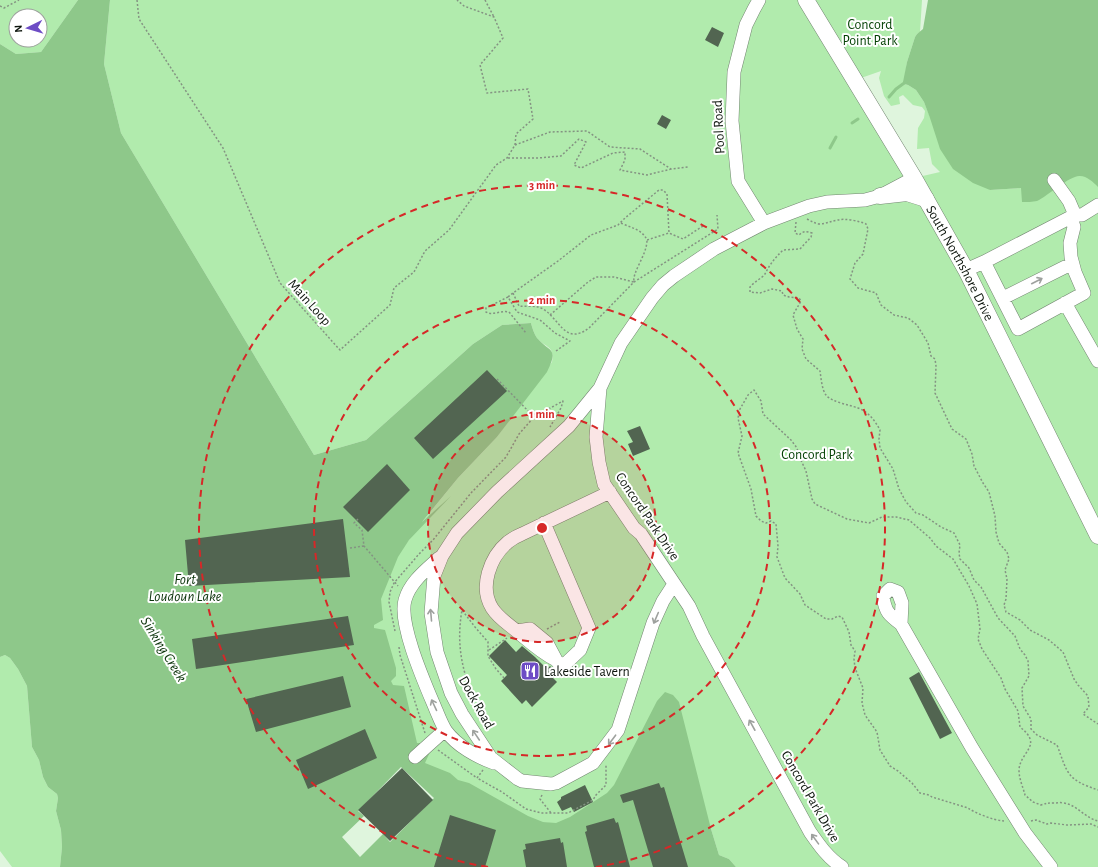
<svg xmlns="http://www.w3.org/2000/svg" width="1098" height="867" font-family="'Alegreya Sans',sans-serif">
  <rect width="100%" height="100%" fill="#dff5dd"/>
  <path fill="#b1ebad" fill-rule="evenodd" d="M0 0H78L41 52 16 54 0 44ZM16 16H40V40H16Z
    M110 0H808L914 178 940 172 932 164 929 148 917 149 918 128 924 118 925 111 922 107 913 105 903 95 899 97 900 104 891 106 884 96 879 78 881 71 861 78 839 45 815 0H922L920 32 917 34 915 37 907 62 904 84 908 85 916 90 924 102 930 117 990 190 1036 187 1098 170V867H736L729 859 719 855 711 829 620 786 568 825 530 821 422 764 375 654 369 592 427 516 458 478 497 437 552 362C555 345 545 348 537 338 534 334 532 327 531 323L502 325 473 344 366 440 314 455 121 133 104 64Z
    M5 655 10 658 18 669 27 686 32 747 39 760 43 777 48 787 57 794 58 798 56 811 61 830 62 847 60 867H12L0 851V657Z"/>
  <path fill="#8ec88a" d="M78 0H110L104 64 121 133 314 455 366 440 473 344 502 325 531 323C532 327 534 334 537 338 550 353 559 347 547 372L497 437 458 478 422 522 451 496 409 540 398 557 381 599 383 620 374 625V628L385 630 396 668V676L391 681 393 685 404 686 417 743H422L430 752 425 763 450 773 458 780 469 783 528 816 543 822 556 823 570 817 607 793 614 785 657 701 665 692 673 695 679 702 711 829 719 855 729 859 736 867H60L62 847 61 830 56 811 58 798 57 794 48 787 43 777 39 760 32 747 27 686 18 669 10 658 5 655 0 657V44L16 54 41 52Z
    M928 0H1098V187C1093 182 1087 176 1080 176 1070 175 1048 196 1037 201 1033 202 1026 202 1022 202L1021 188 990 190 973 183 953 169 940 149 930 118 924 102 916 90 908 85 904 84 903 82 907 62 915 37 917 34 923 29Z"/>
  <path fill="#dff5dd" d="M401 767 434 798 390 842 383 834 360 857 342 837 364 816 358 811Z"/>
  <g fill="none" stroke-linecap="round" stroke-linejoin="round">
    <path stroke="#8ec88a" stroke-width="3" d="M889 97 896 89 907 81
      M852 123 858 119
      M830 148 836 137"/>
  </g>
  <path fill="#526551" d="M712 27 724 33 718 47 705 40Z
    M662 115 671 120 666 129 657 124Z
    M487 370 507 391 433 459 414 438Z
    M640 426 650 449 633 456 628 444 633 442 627 431Z
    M387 464 410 490 368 532 343 507Z
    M343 519 350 577 189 586 185 540Z
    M348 616 354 645 196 669 192 639Z
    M505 640 516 652 522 646 535 657 547 669 550 666 558 674 553 678 557 682 532 707 526 700 522 704 501 681 507 675 489 656Z
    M919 672 952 733 940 739 909 678Z
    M343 676 351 707 256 732 246 699Z
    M365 729 377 758 308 789 296 760Z
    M402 768 433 800 390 841 358 810Z
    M659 783 661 788 664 787 688 867H653L633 800 623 803 620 795Z
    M585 785 593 802 574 812 571 807 562 811 557 802 561 799V797Z
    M450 815 496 830 485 867H434Z
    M614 818 616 823 618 822 630 867H594L585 832 587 831 586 826Z
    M560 838 561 843 563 842 567 867H526L523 850 526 849 525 844Z"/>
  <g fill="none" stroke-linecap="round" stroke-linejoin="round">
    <g stroke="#738671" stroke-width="14">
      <path id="minor" d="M759 0 754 9 746 25 734 72 732 121 738 181 764 223
        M1054 180 1069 201 1075 215
        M1071 217 1075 215H1082L1098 205
        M966 270 984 262 1018 329 1084 293 1075 272 1071 257 1070 243 1074 227 1071 217 984 262
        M1003 298 1065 267 1073 265
        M1065 303 1098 361
        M600 388 569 426 497 492 457 533 442 556 434 576 431 613 437 652 451 693 462 714 491 758 518 779 522 781 551 784 556 783 593 763 618 730 653 623 663 601 674 584
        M439 558C426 570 410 582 405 600 398 624 426 686 436 710 439 717 442 725 446 731 457 746 477 757 494 763
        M901 624 902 603 898 592 890 589 883 596C885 612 889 615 901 624L972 748 1025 833 1051 867
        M517 631 530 629 547 643 556 660 562 667 580 650 589 628 544 523
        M556 660C542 653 532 644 519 633 510 625 499 619 492 608 479 587 490 557 508 542 512 539 517 536 522 534L610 492
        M415 757 445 730
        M842 867C828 858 819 845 810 832L703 636 689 606 641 534 634 528 604 484 599 462 596 437 600 388 621 343 652 298 663 285 674 276 714 249 764 223 809 206 827 202 865 200 880 196 914 178"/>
    </g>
    <g stroke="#738671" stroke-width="17">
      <g id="major">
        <path id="s1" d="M806 0 914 178 966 270 1098 536"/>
        <path d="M880 196 907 193 926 199"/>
      </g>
    </g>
    <path stroke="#849382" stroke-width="1.5" stroke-dasharray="2 2" stroke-linecap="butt" d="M137 0 139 19 223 148 280 283 340 350 390 305 394 288 414 272 425 251 449 230 496 165 507 158 515 145 516 134 533 119 528 89 487 93 480 65 503 38 494 17 464 6 457 0
      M485 0 494 17
      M0 6 4 8 19 0
      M515 145 550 132 587 131 610 147 640 149 671 169 688 167
      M508 158H538L561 156 579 139 586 142 574 165 581 168 613 153 625 152V160L620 170 647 175 671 169
      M807 219C811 221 814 223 819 224 826 224 831 221 838 220 844 218 860 221 866 224L868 229 863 254 855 263 850 279 858 288 876 293 881 305 894 315 908 318 917 325 928 343 931 356 935 359 936 366 935 393 952 429 966 439 972 454 974 466 983 483 989 492 995 516 996 532 999 543 1007 552 1009 559 1005 570 1007 579 1006 599 1004 605 1006 612 1020 620 1030 630 1049 640 1063 652 1074 679 1078 685 1088 696 1089 707 1083 714 1098 724
      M796 222 795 233 799 235C803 231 806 231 812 233L811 237 800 249 783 250C775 258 770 264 765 274 762 278 754 282 750 287V292L760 293 772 289 782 291 783 295 789 297 799 298 801 301 793 315 797 329 803 339 802 349 806 359 820 371C821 378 822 390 826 395 831 402 850 405 858 408 869 412 875 421 880 430L879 439 880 448 893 469 899 489 906 502 916 513 923 515 941 527 954 533 960 545 959 553 960 559 969 568 974 580 981 587 998 618 1015 636 1020 649 1025 655 1028 661 1029 676 1022 688 1023 706 1031 719V729L1037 735 1057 745C1068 774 1066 779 1098 790
      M621 223C631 228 642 229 647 240L669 233
      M513 293 519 306C526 307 535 305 541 308 559 316 564 347 589 328L634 282 718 229 717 215
      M508 297 486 308V312C493 316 501 310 509 312L526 333
      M550 315 588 282 596 277H614L634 282C632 272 647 255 647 240
      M556 351 570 341 555 333 540 320 517 312 508 297 513 293 558 261 591 235 618 225 625 218 659 190H663L667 194 669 233 683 239 703 226
      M497 379 534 417
      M358 519 354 523 362 530 364 546 398 586
      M350 548 364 546
      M547 629 560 622
      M395 631 389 602 390 592 394 583 419 554 433 540 471 493 506 457 519 434 534 417 563 401 561 408 550 427
      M399 647 400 655 425 733
      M489 650 507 638
      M459 680 466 677C459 654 458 633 462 610L475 627 488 642V656L496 669 504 678
      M438 750 477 778
      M483 770 477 778 502 792 526 809 541 813H568L593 800 596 795 606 785V765
      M542 795 540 799 551 813
      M1004 821C993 820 977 814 968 808L932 797 929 795 920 793 912 783 898 771 890 766 880 750 877 732 865 715 862 703 863 688 855 668 854 659 855 651 851 645 849 632 842 617 838 616 832 619H826L805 605 800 594 785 578 777 557 778 546 776 524 771 521 766 523 761 521 756 516 751 489 738 453 742 436 738 418 740 409 748 395 754 390 761 401 763 414 791 440 797 448 799 456 806 471 812 499 815 504 847 519 869 523 882 517H896L909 520 930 538 936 546 953 559 969 586 977 604 980 629 978 639 982 649 1001 678 1005 689 1018 711 1020 727C1044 746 1020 751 1019 770 1019 779 1023 787 1025 795L1033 802 1041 805C1046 803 1049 803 1054 803 1057 803 1060 802 1064 803 1077 805 1085 818 1098 821
      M1031 821 1036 820 1047 824 1051 823 1067 825 1091 824 1098 827"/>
    <use href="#minor" stroke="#fff" stroke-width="13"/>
    <use href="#major" stroke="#fff" stroke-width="16"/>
  </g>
  <defs><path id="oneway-shaft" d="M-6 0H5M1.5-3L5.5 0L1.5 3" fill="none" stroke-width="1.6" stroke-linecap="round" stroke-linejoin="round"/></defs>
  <g stroke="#9ea19e">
    <use href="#oneway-shaft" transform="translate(1037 281) rotate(-27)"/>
    <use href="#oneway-shaft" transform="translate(431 615) rotate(-95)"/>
    <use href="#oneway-shaft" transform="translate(656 618) rotate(113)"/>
    <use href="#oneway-shaft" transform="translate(434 705) rotate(-115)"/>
    <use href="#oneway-shaft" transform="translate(752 725) rotate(-119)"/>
    <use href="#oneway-shaft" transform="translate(476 735) rotate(-124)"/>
    <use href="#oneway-shaft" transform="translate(612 740) rotate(127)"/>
    <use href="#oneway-shaft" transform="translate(815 839) rotate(-126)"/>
  </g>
  <circle cx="542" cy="528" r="114" fill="#d62828" fill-opacity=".12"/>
  <g fill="none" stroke="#d62828" stroke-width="2" stroke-dasharray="7 5">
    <circle cx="542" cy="528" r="114"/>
    <circle cx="542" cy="528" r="228"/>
    <path d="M488 867A343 343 0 1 1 596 867"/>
  </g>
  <defs>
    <g id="restaurant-square" transform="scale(1)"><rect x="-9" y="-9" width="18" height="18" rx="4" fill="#6d4cc5" stroke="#fff"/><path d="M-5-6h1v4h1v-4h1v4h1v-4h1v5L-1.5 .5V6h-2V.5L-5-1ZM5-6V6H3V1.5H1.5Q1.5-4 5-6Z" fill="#fff"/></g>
  </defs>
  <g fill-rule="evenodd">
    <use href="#restaurant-square" x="530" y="671"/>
  </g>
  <g text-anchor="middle" stroke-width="4" stroke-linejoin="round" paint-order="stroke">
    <g font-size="14" fill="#003f01" stroke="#fff">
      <text x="870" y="29">Concord<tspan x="870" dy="16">Point Park</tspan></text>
      <text x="817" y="459">Concord Park</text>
    </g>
    <g font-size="14" fill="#0d150d" stroke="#fff">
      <text transform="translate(718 127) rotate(-93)" y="5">Pool Road</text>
      <text dy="5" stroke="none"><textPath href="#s1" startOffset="305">South Northshore Drive</textPath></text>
      <text transform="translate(310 302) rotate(48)" y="5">Main Loop</text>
      <text transform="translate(648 516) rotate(56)" y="5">Concord Park Drive</text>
      <text transform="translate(477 702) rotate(61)" y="5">Dock Road</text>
      <text transform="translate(811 796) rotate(60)" y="5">Concord Park Drive</text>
    </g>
    <g font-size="14" fill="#0d150d" stroke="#fff" text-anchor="start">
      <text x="544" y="676">Lakeside Tavern</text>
    </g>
    <g font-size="15" font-style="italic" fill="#0c340b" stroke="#fff">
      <text x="185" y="584">Fort<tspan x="185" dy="17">Loudoun Lake</tspan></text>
      <text transform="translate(164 649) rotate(58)" y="5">Sinking Creek</text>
    </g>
  </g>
  <circle cx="542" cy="528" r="6" fill="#d62828" stroke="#fff" stroke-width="2"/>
  <g font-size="12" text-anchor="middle" font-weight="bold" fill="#d62828" stroke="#fff" stroke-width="4" stroke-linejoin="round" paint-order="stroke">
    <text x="542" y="189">3 min</text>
    <text x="542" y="304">2 min</text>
    <text x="542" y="418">1 min</text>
  </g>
  <g transform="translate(28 28) rotate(265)"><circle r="19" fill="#ffffff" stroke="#9ea19e"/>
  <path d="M0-3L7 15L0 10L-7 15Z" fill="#6d4cc5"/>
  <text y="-6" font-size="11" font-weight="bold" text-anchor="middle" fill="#0d150d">N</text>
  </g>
</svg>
